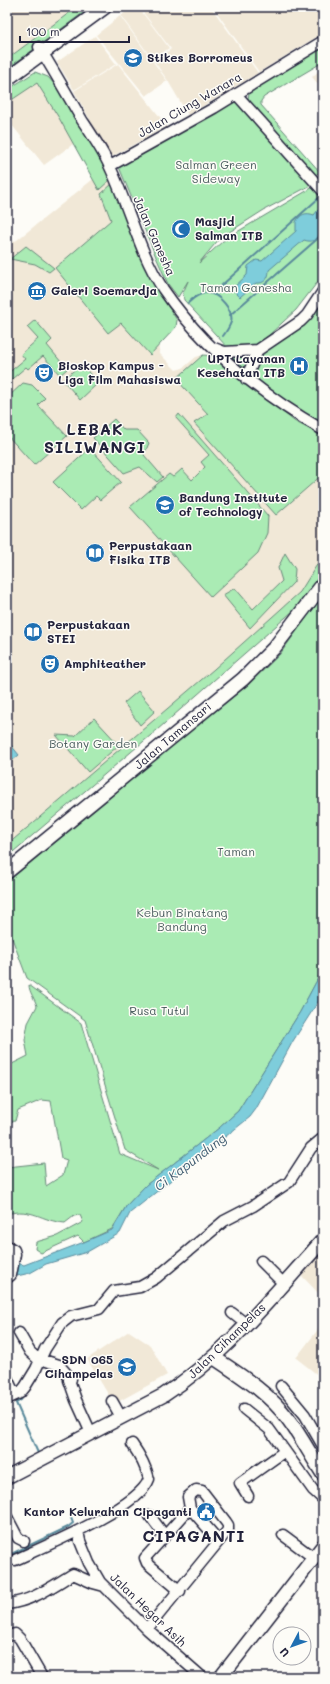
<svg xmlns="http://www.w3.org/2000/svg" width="330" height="1684" font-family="Mali,sans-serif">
  <rect width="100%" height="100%" fill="#fdfcf7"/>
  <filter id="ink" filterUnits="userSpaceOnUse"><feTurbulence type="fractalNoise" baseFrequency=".025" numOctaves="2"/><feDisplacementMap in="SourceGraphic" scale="8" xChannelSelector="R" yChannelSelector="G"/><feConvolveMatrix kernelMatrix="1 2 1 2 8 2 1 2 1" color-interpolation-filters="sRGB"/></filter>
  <g filter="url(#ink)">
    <path fill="#f1e8d7" d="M7 7H77L7 59Z
      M131 7H138L169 48 153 60 121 16Z
      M139 7H211L258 73 188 115 168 81 154 61 171 49Z
      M213 7H323V33L259 72Z
      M120 16 167 81 146 96 96 35Z
      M95 36 116 64 74 90 57 62Z
      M118 64 167 126 111 157 74 91Z
      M323 67V90L312 77Z
      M34 77 76 142 44 165 7 119V93Z
      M107 168 146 267 160 294 177 320 176 327 158 345 160 354 176 370 183 368 196 357 203 355 214 356 294 421 323 436V574L301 604 157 730 7 857V246L17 240Z
      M323 1247V1298L301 1275 305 1266Z
      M323 1323V1379L296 1358Z
      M129 1331 150 1345 167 1375 114 1404 87 1359Z"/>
    <path fill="#aaebb4" stroke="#668678" d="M77 7H91L7 69V59Z
      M323 45V62L264 97 261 101V105L320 172 314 176 251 106 248 98 250 91Z
      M35 72 48 77 56 86 103 161 112 178 99 190 59 118 37 83 7 103V90Z
      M236 94 315 183 264 210 220 238 199 263 223 241 237 232 315 186 323 191V275L296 310 255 348 227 347 184 300 183 293 188 281 178 297 168 284 156 257 119 167Z
      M113 183 146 267 160 294 177 320 176 327 150 355 121 323 108 333 55 268 111 220 101 194Z
      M26 246 54 268 49 272 35 264 10 259Z
      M323 295V425L247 379 259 353Z
      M35 320 52 340 47 345 67 369 60 375 43 356 28 369 26 367 12 379 7 374 25 359 21 354 38 339 27 327Z
      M253 352 246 377 223 354Z
      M203 355 214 356 294 421 323 436V474L276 515 194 423 208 414 176 379Z
      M81 364 98 383 80 400 63 380Z
      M23 383 32 385 45 398 38 405 67 436 34 465 7 435V417L12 412 7 398Z
      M179 414 268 516 267 533 258 553 211 597 130 507 169 474 173 477 182 469 192 480 205 467 201 462 209 455 176 418Z
      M114 419 124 430H137L149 443 144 455 163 477 157 482 140 467 124 473 93 438Z
      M90 448 121 482 100 500 96 496 81 510 53 482Z
      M285 553 295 569 294 582 250 628 223 595 235 588 253 609 282 581 278 568Z
      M323 555V574L301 604 157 730 7 857V845L214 669 300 592Z
      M323 595V969L300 1012 238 1111 219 1128 146 1185 127 1205 112 1229 84 1242 78 1236 41 1253 35 1249 36 1242 57 1236 83 1222 80 1215 74 1216 65 1223C41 1221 32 1207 7 1214V1167L44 1163 46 1186 63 1175 67 1160 61 1158 51 1101 42 1100 18 1110 15 1121 7 1122V1062L12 1064 28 1056 25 1040 28 1023 37 1006C35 999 29 992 29 985L81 1023 120 1154 158 1170 125 1150 85 1020 27 978 7 925V882L111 797 147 766 249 684 280 654Z
      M138 691 155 711 140 725 124 703Z
      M94 718 119 745 88 772 56 735 75 736Z"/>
    <path fill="#7ecddb" stroke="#59899b" d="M318 210 323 216C323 227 320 246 304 240L269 270C269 279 264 284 256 283L240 297 232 289 247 275 248 266 256 260 262 261 296 231V222C300 214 306 212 314 215Z
      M7 740 19 755 7 765Z
      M323 969V994L293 1041 256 1109 250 1117 130 1213 120 1233 87 1252 46 1264 30 1273 17 1276 7 1274V1260L24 1265 84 1242 112 1230 127 1205 146 1185 219 1128 238 1111 300 1012Z"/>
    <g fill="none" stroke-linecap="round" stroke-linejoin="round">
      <path stroke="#59899b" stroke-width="2" d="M212 294 320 197
        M188 303C193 298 200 293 207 293 219 293 234 311 231 322 229 328 226 332 223 336
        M230 315 323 234
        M16 1403 21 1400 24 1395
        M16 1403 38 1453
        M7 1556 68 1527 73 1523 71 1518"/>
      <g stroke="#22223b" stroke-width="13">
        <path id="minor" d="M39 47C54 71 68 96 82 120 92 135 103 151 110 167 129 207 139 252 163 289 204 349 260 394 323 430
          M236 94 323 191
          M110 166 214 108 323 41
          M214 348 224 352 258 350 301 321 307 315 323 291
          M246 379 258 350
          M7 1246 14 1250 15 1254 11 1275 7 1278
          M261 1261 284 1284
          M232 1313 246 1324
          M19 1333 30 1352 40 1361
          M40 1359 59 1365 71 1379 69 1380 76 1400 91 1433
          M7 1378 13 1391 20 1393
          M281 1386 305 1415 323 1446
          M7 1399 20 1393 25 1387 36 1369 45 1349 62 1323 71 1316 99 1309 114 1291 140 1287 156 1278 224 1221 253 1206 289 1182 311 1148 323 1138
          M112 1401 121 1417
          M244 1409 269 1429 313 1490 323 1499
          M248 1496 240 1483 285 1451
          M150 1516 165 1536
          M7 1517 18 1538 24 1541
          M78 1531 80 1541 89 1563 100 1582 147 1629 202 1677
          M283 1535 314 1558
          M15 1560C43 1547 140 1507 149 1479 146 1467 139 1454 132 1444
          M180 1591 147 1563 145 1558 190 1508
          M7 1604C33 1601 51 1587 73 1574L93 1583 104 1586
          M147 1629 228 1530V1525L226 1522 202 1491 196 1490 188 1497 190 1508 219 1541
          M7 1636 15 1634 20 1639 42 1677"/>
      </g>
      <g stroke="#22223b" stroke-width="16">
        <path id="major" d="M7 79 105 7
          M7 872 243 679 274 648 323 584
          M213 1357C240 1375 269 1393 288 1419 301 1436 311 1456 323 1474
          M7 1477 164 1395C226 1355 273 1295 323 1240
          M221 1677 323 1546"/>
      </g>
      <use href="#minor" stroke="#fdfcf7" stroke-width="10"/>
      <use href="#major" stroke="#fdfcf7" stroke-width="13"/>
    </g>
  </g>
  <defs>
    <g id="university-disc" transform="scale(1)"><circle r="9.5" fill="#1f6fb2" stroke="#fdfcf7"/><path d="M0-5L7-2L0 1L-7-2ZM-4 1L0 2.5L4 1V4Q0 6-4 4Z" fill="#fff"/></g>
    <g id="mosque-disc" transform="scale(1)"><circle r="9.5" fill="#1f6fb2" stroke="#fdfcf7"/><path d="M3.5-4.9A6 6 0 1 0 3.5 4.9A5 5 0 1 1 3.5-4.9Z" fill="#fff"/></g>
    <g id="museum-disc" transform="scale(1)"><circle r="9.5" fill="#1f6fb2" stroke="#fdfcf7"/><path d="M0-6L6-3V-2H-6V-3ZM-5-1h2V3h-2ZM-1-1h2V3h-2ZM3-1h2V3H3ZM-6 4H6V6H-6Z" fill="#fff"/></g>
    <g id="hospital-disc" transform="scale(1)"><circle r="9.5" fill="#1f6fb2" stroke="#fdfcf7"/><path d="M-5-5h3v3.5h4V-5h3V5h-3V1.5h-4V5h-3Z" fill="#fff"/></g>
    <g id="theatre-disc" transform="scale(1)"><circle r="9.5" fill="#1f6fb2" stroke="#fdfcf7"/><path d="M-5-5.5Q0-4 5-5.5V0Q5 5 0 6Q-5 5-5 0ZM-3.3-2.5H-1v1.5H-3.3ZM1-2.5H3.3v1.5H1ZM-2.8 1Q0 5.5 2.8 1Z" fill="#fff"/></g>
    <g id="library-disc" transform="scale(1)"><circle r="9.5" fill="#1f6fb2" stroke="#fdfcf7"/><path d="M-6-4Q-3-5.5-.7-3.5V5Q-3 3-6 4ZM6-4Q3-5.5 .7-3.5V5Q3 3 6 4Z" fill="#fff"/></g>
    <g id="school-disc" transform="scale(1)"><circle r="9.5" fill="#1f6fb2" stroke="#fdfcf7"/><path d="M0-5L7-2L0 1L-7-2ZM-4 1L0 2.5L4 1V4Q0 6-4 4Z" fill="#fff"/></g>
    <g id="civic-disc" transform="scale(1)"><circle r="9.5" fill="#1f6fb2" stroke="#fdfcf7"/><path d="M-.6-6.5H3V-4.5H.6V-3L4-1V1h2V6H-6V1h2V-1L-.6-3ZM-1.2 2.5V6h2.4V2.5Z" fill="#fff"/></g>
  </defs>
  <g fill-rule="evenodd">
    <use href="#university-disc" x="133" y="58"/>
    <use href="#mosque-disc" x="181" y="229"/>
    <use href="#museum-disc" x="37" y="291"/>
    <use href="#hospital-disc" x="299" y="366"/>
    <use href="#theatre-disc" x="44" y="373"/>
    <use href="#university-disc" x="165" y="505"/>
    <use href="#library-disc" x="95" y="553"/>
    <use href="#library-disc" x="33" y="632"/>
    <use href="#theatre-disc" x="50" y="664"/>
    <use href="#school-disc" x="127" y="1367"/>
    <use href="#civic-disc" x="206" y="1512"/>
  </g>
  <g text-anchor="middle" stroke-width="3" stroke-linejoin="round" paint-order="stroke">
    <g font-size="12" font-weight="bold" fill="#22223b" stroke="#fdfcf7" text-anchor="start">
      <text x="147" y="62">Stikes Borromeus</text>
      <text x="195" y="226">Masjid<tspan x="195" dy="14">Salman ITB</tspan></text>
      <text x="51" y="295">Galeri Soemardja</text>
      <text x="285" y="363" text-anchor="end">UPT Layanan<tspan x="285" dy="14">Kesehatan ITB</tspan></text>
      <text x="58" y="370">Bioskop Kampus -<tspan x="58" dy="14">Liga Film Mahasiswa</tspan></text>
      <text x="179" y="502">Bandung Institute<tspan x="179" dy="14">of Technology</tspan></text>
      <text x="109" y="550">Perpustakaan<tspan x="109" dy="14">Fisika ITB</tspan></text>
      <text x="47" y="629">Perpustakaan<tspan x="47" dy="14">STEI</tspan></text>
      <text x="64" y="668">Amphiteather</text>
      <text x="113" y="1364" text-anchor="end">SDN 065<tspan x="113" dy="14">Cihampelas</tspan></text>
      <text x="192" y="1516" text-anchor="end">Kantor Kelurahan Cipaganti</text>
    </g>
    <g font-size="12" fill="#22223b" stroke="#fdfcf7">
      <text transform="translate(190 105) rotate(-30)" y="4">Jalan Ciung Wanara</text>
      <text transform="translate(154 236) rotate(66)" y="4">Jalan Ganesha</text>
      <text transform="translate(173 736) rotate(-40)" y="4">Jalan Tamansari</text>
      <text transform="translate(227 1341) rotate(-44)" y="4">Jalan Cihampelas</text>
      <text transform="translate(148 1610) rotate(44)" y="4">Jalan Hegar Asih</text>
    </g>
    <g font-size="12" fill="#4b5e5f" stroke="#fdfcf7">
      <text x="216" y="169">Salman Green<tspan x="216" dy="14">Sideway</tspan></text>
      <text x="246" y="292">Taman Ganesha</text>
      <text x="93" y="748">Botany Garden</text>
      <text x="236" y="856">Taman</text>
      <text x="182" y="917">Kebun Binatang<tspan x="182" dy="14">Bandung</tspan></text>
      <text x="159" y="1015">Rusa Tutul</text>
    </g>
    <g font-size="13" font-style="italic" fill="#425e73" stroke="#fdfcf7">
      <text transform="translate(190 1162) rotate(-37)" y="5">Ci Kapundung</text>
    </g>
    <g font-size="16" font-weight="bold" letter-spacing="1" fill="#22223b" stroke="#fdfcf7">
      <text x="95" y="435">LEBAK<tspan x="95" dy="18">SILIWANGI</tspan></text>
      <text x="194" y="1542">CIPAGANTI</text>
    </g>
  </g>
  <rect width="330" height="1684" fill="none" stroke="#fdfcf7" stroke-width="24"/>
  <rect x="12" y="12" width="306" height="1660" fill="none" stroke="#22223b" stroke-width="1.5" filter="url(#ink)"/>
  <g transform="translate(292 1646) rotate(229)"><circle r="19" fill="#fdfcf7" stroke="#a5a5ac"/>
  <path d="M0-3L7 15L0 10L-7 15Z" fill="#1f6fb2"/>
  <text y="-6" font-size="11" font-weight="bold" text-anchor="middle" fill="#22223b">U</text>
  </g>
  <path d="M20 36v6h109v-6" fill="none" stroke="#22223b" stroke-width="2"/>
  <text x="26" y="36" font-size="12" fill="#22223b" stroke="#fdfcf7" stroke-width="3" paint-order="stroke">100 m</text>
</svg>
